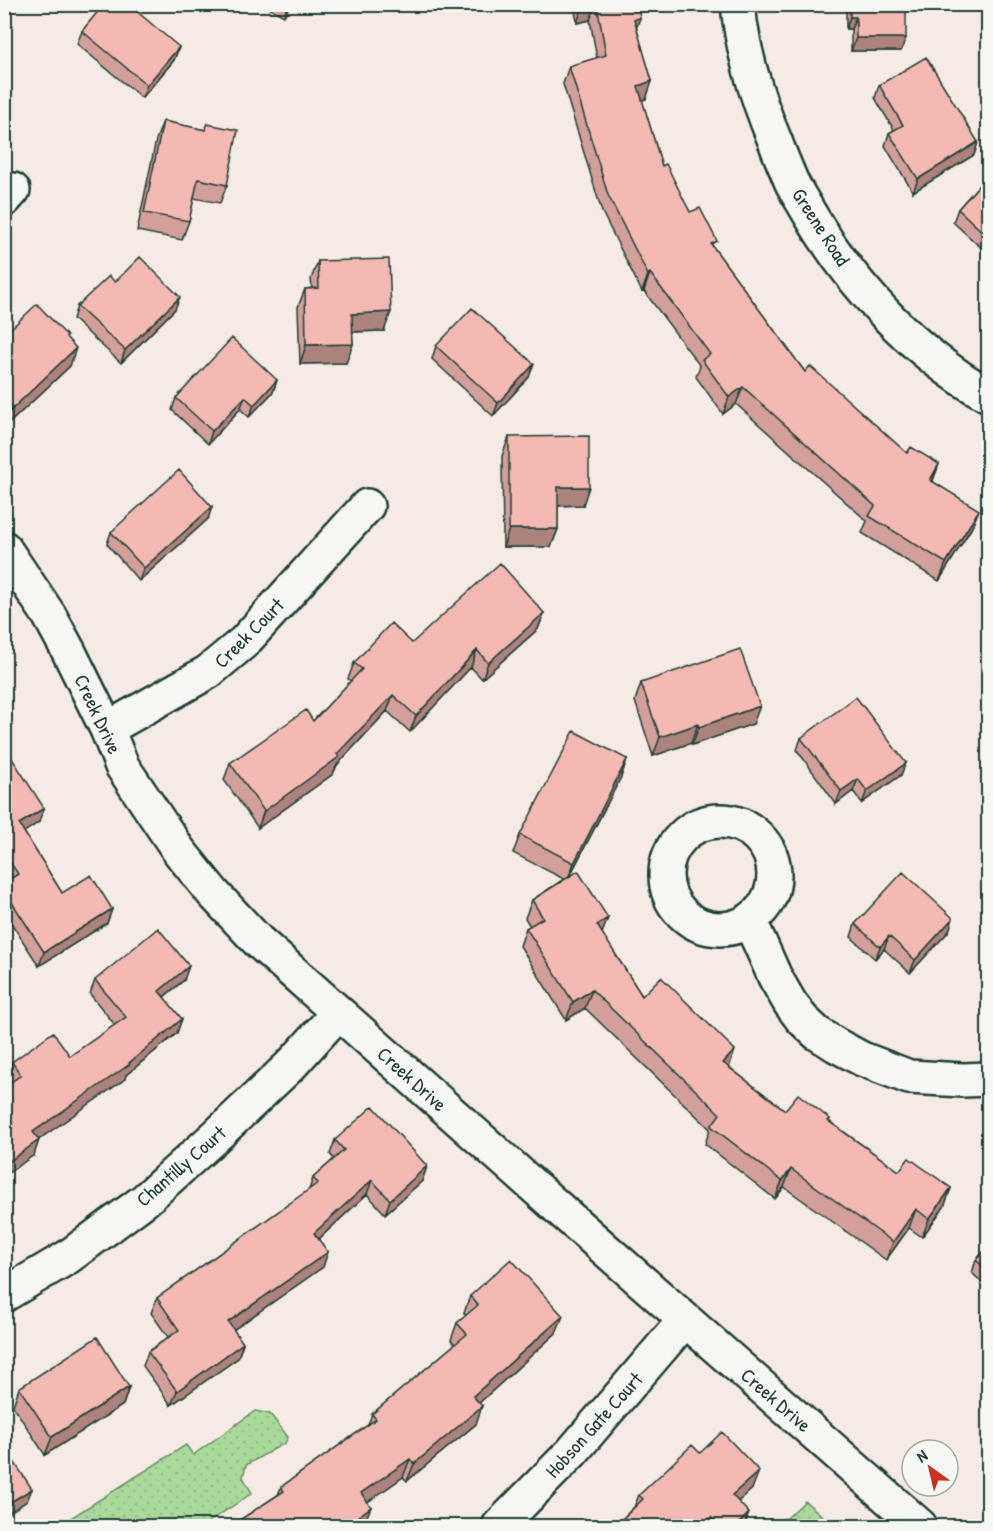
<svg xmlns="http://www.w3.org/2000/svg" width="993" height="1531" font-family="'Patrick Hand',sans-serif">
  <defs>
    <pattern id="grass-dots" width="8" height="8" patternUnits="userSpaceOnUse" patternTransform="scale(1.5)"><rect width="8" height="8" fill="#aada9a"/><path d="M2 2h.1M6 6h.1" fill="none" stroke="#92bc85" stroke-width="1.8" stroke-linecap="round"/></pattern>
  </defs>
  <rect width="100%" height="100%" fill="#f6eae5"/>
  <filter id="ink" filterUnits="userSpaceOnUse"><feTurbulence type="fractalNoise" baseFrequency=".0167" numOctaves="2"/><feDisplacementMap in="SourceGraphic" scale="12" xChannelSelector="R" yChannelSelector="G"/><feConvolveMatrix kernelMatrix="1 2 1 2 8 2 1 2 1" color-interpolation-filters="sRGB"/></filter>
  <g filter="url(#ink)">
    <path fill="url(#grass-dots)" stroke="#648c67" stroke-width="1.5" d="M255 1411 270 1414 288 1437 285 1443 246 1465 243 1477 252 1493 203 1526H58L186 1445 193 1455Z
      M805 1501 834 1526H766L769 1522 787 1518Z"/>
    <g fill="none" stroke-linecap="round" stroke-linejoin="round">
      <g stroke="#1f3d34" stroke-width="38">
        <path id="minor" d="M738 4C742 51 757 98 775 141 780 155 786 169 792 183 797 193 803 202 808 211 851 285 914 353 988 395
          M4 200 13 190
          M4 548 49 615 68 650 107 729 122 766 179 851 213 893 258 941 565 1214 920 1526
          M107 729 208 672 244 642 367 506
          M666 875a54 54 0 1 1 108 0a54 54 0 1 1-108 0Z
          M750 921 775 977 790 1003 802 1019 817 1033 836 1045 862 1059 909 1077 963 1080 988 1079
          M4 1295 68 1257 145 1200 218 1134 291 1065 338 1013
          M499 1526 572 1452 685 1320"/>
      </g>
      <use href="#minor" stroke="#f6f6f2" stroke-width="33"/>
    </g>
    <path fill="#d39f9a" stroke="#1f3d34" stroke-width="1.5" d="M262 4H290L284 16Z
      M574 4H638L636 28 652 81 646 99 642 100 662 166 690 212 714 248 805 372 907 453 939 464 933 481 972 527 939 581 862 533 867 521 736 404 723 414 696 377 700 366 644 291 642 292 602 212 563 84 569 66 597 58 590 20 577 23Z
      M846 4H906L901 51H851V29H846Z
      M82 31 179 47 174 60 142 98 77 44Z
      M879 85 978 142 974 155 913 192 885 146 889 133 894 130 875 98Z
      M163 121 205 130 207 124 227 185 220 203 194 198 189 221 182 240 137 231 156 140Z
      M988 175V254L953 222 958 209Z
      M988 255V270L985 266Z
      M318 261 384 331 352 332 353 344 346 363 300 364 298 307 305 289 312 288 311 279Z
      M115 282 175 309 121 363 73 319 77 306Z
      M4 335 70 366 4 428Z
      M436 346 529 377 493 416 432 359Z
      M277 380 273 392 249 417 240 409 208 444 172 410 176 398Z
      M509 437 583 505 558 506V529L551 547H503L502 456Z
      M208 519 139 581 107 544 111 532Z
      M544 613 538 629 482 679 471 667 410 732 387 711 337 765 333 774 258 828 224 780 230 763 313 721 351 681 348 679 354 663 412 643Z
      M641 683 753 724 692 745 691 743 653 756 635 701Z
      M801 738 901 775 862 803 853 791 836 804 797 750Z
      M4 746 39 822 24 832 62 893 112 909 107 923 39 966 4 912V883L8 880 4 875Z
      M627 759 621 777 570 876 602 934 642 996 729 1067 785 1110 830 1119 829 1121 899 1171 951 1188 944 1207 922 1237 909 1228 886 1260 784 1187 775 1199 705 1144 710 1129 585 1008 566 1020 520 946 526 928 530 926 525 918 532 900 564 879 513 853 520 835Z
      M855 924 949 931 910 973 884 949 875 959 851 937Z
      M95 980H184L164 997 177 1033 126 1075 125 1079 38 1139 34 1155 11 1082 6 1076 12 1062 70 1056 115 1025 90 994Z
      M335 1140 427 1166 422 1181 385 1214 367 1194 319 1239 323 1267 233 1330 243 1343 238 1358 171 1405 143 1366 148 1352 168 1337 151 1313 157 1298 309 1190 313 1178 334 1159 330 1154Z
      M988 1247V1288L972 1273 976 1260Z
      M470 1296 556 1333 479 1403 476 1424 407 1481 403 1477 367 1502 364 1524 361 1527H229L278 1495 281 1487 368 1425 372 1414 455 1344 451 1340 457 1323 466 1316 464 1313Z
      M129 1387 123 1405 45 1455 13 1406 19 1388Z
      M700 1453 752 1489 738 1501 744 1527H614L634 1507 639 1495Z"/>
    <path fill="#ac827d" stroke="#1f3d34" stroke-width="1.5" d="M288 4H290L284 16Z
      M588 4H596L590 20 577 23 583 5Z
      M850 17H856L851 29H846Z
      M640 18 634 35V19Z
      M856 38H906L901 51H851Z
      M179 47 174 60 142 98 147 85Z
      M652 81 646 99 631 103 638 86Z
      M978 142 974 155 913 192 918 179Z
      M650 273 644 291 642 292 648 275Z
      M180 297 175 309 121 363 125 350Z
      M391 312 384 331 345 332 352 314Z
      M353 344 346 363 300 364 306 345Z
      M76 348 70 366 4 428V425L10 411Z
      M534 364 529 377 493 416 498 403Z
      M277 380 273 392 249 417 254 405Z
      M743 387 736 404 723 414 729 397Z
      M245 397 240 409 208 444 212 431Z
      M939 464 932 482 930 480Z
      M558 487H589L583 505 551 506Z
      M212 507 208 519 139 581 144 568Z
      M979 510 972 527 939 581 946 563Z
      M509 529H558L551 547H503Z
      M544 613 538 629 482 679 488 663Z
      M477 650 471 667 410 732 416 716Z
      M393 695 387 711 337 765 333 774 258 828 264 811 337 754Z
      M760 706 753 724 692 745 699 727Z
      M698 724 691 743 653 756 660 737Z
      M627 759 621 777 567 881 574 863Z
      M906 763 901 775 862 803 867 791Z
      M858 779 853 791 836 804 841 791Z
      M44 808 39 822 14 839 19 824Z
      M112 909 107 923 39 966 44 952Z
      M608 918 601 936 597 925Z
      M953 918 949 931 910 973 915 960Z
      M889 936 884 949 875 959 880 947Z
      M189 966 184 980 154 1005 159 991Z
      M592 990 585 1008 566 1020 573 1002Z
      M182 1019 177 1033 126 1075 125 1079 28 1147 33 1132 129 1063Z
      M735 1050 729 1068 723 1063Z
      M39 1140 34 1155 4 1176V1165Z
      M427 1166 422 1181 385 1214 390 1200Z
      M791 1169 784 1187 775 1199 782 1181Z
      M372 1180 367 1194 309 1248 314 1233Z
      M951 1188 944 1207 922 1237 929 1219Z
      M916 1209 909 1228 886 1260 893 1242Z
      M328 1252 323 1267 223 1337 228 1322Z
      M563 1316 556 1333 467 1414 473 1396Z
      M243 1343 238 1358 171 1405 177 1391Z
      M129 1387 123 1405 45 1455 52 1437Z
      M482 1406 476 1424 407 1481 414 1464Z
      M410 1459 403 1477 355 1511 361 1493Z
      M759 1471 752 1489 726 1513 732 1495Z
      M32 1489 27 1501 4 1516V1506Z
      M371 1507 364 1524 361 1527H343Z
      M749 1513 744 1527H735Z
      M711 1517 708 1527H701Z"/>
    <path fill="#f5b9b3" stroke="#1f3d34" stroke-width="1.5" d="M104 4H128L179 47 147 85 82 31Z
      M597 4H638L640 18 634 19 652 81 638 86 662 166 666 164 690 212 700 208 717 241 711 244 805 372 810 366 907 453 911 447 939 464 930 480 979 510 946 563 869 516 875 506 743 387 729 397 702 360 710 354 650 273 648 275 608 195 569 66 606 55Z
      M850 4H906V38H856V17H850Z
      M926 57 978 142 918 179 889 133 903 125 879 85Z
      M163 121 206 130 207 124 238 130 227 185 198 179 189 221 144 213Z
      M988 175V237L958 209Z
      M140 257 180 297 125 350 77 306 109 276 115 282Z
      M389 259 391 312 352 314 353 344 306 345 305 289 319 288 318 261Z
      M37 304 67 336 66 337 76 348 10 411 4 406V335Z
      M472 308 534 364 498 403 436 346Z
      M232 338 277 380 254 405 245 397 212 431 176 398Z
      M589 436V487H558V529H509V437Z
      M179 470 212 507 144 568 111 532Z
      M500 563 544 613 488 663 477 650 416 716 393 695 337 754 339 757 264 811 230 763 306 710 313 721 362 669 354 663 391 623 412 643Z
      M740 649 760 706 699 727 698 724 660 737 641 683Z
      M856 697 906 763 867 791 858 779 841 791 801 738Z
      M574 731 627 759 574 863 520 835Z
      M4 746 44 808 19 824 62 893 91 875 112 909 44 952 4 890V883L18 874 4 853Z
      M578 871 608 918 597 925 642 996 661 977 735 1050 723 1063 785 1110 798 1094 830 1119 828 1121 899 1171 909 1158 951 1188 929 1219 916 1209 893 1242 791 1169 782 1181 711 1126 720 1114 592 990 573 1002 526 928 543 918 532 900Z
      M903 872 953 918 915 960 889 936 880 947 855 924Z
      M158 928 189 966 159 991 182 1019 129 1063 130 1064 33 1132 39 1140 4 1165V1087L21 1075 12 1062 53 1032 70 1056 126 1017 95 980Z
      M373 1106 427 1166 390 1200 372 1180 314 1233 328 1252 228 1322 243 1343 177 1391 148 1352 179 1330 157 1298 318 1183 313 1178 344 1150 335 1140Z
      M988 1247V1271L976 1260Z
      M511 1259 563 1316 473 1396 482 1406 414 1464 410 1459 361 1493 371 1507 343 1527H229L284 1491 281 1487 376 1419 372 1414 467 1334 457 1323 478 1305 470 1296Z
      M97 1337 129 1387 52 1437 19 1388Z
      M722 1432 759 1471 732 1495 749 1513 735 1527H719L711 1517 701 1527H614L643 1499 639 1495 692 1445 700 1453Z
      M5 1448 32 1489 4 1506V1449Z"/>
  </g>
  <g text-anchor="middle" stroke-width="6" stroke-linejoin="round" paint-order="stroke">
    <g font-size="20" fill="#1f3d34" stroke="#f6f6f2">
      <text transform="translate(821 227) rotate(57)" y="7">Greene Road</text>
      <text transform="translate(249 633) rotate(-45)" y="7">Creek Court</text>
      <text transform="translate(98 714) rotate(65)" y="7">Creek Drive</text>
      <text transform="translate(412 1079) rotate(42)" y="7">Creek Drive</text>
      <text transform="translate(181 1166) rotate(-41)" y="7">Chantilly Court</text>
      <text transform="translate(776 1400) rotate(41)" y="7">Creek Drive</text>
      <text transform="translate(594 1425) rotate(-48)" y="7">Hobson Gate Court</text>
    </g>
  </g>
  <rect width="993" height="1531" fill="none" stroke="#f6f6f2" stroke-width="24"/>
  <rect x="12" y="12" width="969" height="1507" fill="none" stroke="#1f3d34" stroke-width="2" filter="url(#ink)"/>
  <g transform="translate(930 1468) rotate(326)"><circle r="28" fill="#f6f6f2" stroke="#a0aca6" stroke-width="1.5"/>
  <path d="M0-4.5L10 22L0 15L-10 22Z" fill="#c8321e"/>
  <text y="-9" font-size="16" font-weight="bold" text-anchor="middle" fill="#1f3d34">N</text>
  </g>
</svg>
